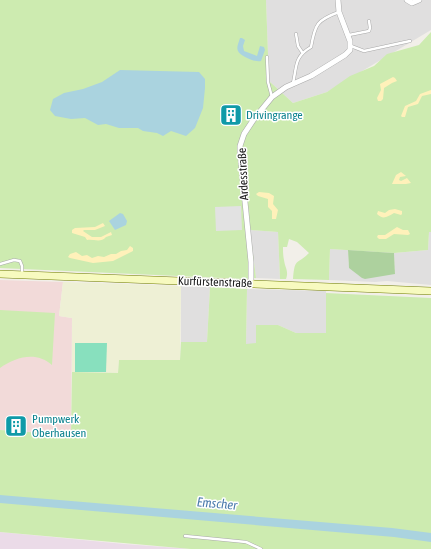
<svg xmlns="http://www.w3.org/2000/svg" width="431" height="549" font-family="'Asap Condensed',sans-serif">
  <rect width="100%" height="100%" fill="#f2efe9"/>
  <path fill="#e0dfdf" d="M266 0H431V30L327 92 293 103 269 81Z
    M250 230 278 232 280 279 256 278Z
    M429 232H431V285L387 281 375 282 329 280 330 249 348 250 349 268 395 274 394 253 428 250Z
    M181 286 210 287 207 342H181Z
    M247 289 326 291V333H296L278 325H256V344H246Z"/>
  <path fill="#f2dad9" d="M0 280 63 282 59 316 72 318 71 435 0 430Z"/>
  <path fill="#ebdbe8" d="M0 532 124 544 191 549H0Z"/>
  <path fill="#eef0d5" d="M63 282 181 286 180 360H119L118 373 72 372V318L59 316Z"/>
  <path fill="#cdebb0" d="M0 0H266L269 81 293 103 327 92 350 76 374 66 387 54 419 45 431 32V232H429L428 250 394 253 330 249 329 280 293 279C295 257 296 266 309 253L297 242 289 239 287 247H283C283 251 283 256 284 260 285 268 289 271 286 279H280L278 232 250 230 256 278 245 279 0 268Z
    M210 287 247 289 246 344 256 343V325H278L296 333H326V293L431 298V549H191L0 532V430L71 435 72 372 118 373 119 360H180L181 342H207Z
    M0 310 55 313 52 365C36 351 16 357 0 368Z"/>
  <path fill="#add19e" d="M348 250 394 253 395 274 365 279 362 278 349 268Z"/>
  <path fill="#fff1ba" d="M393 77 395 78 397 81 392 83 384 88 383 99 381 101H378L377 98 381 90 380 84Z
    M431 90V94L422 96 418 104 408 107 405 117H402L401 116 405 106 416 101 420 94Z
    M401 172 406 176 400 177 399 180 401 181 407 178 411 183 406 184H392L396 175Z
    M259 192 269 193 274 196 273 204 278 210 276 219H272V211L268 207V199L258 196 256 194Z
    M395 209 402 211V214L401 215 394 213C387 217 383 220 377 214L378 211 385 213 389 210Z
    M103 223 105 226 95 230H84L83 231 92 237H101L111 232 112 235 106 237C101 243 94 239 87 240L85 237 72 233V230L75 228 95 227Z
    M397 227 403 230H408L410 234 408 235 394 234 386 239H379L377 237 378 235H385Z
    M130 246 133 248V251L113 261 93 263 70 258 68 257 70 254 76 252 82 256 87 255 92 258 98 256 104 257 111 254H116L121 251 127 250Z"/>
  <path fill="#88e0be" d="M75 343H107L106 372H75Z"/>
  <path fill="#e2e2e2" d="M241 206 242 230 216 231 215 207Z"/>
  <path fill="#aad3df" d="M240 38H242L245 40 243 46 244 51 257 56 260 46 264 47 265 50 261 61C256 63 240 56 238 51 236 47 239 42 240 38Z
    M120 70 199 72 205 79V88L203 108 195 128 186 136 171 131 163 136 157 133 143 131 138 128H119L106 124 98 125 85 118 71 119 55 116 50 110 53 99 64 93 83 89 102 82Z
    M120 213 123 214 127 221 126 225 115 230 109 221Z
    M0 495 392 528 431 533V542L394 537 0 503Z"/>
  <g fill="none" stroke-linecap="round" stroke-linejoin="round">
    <g stroke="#a9a9a9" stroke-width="3.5">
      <path id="lane" d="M296 34 298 46 302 52
        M349 35 369 31 370 28 369 21
        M351 46 364 51 410 41
        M267 57 268 82 272 97
        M293 83C297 66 294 57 311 47 315 24 317 20 339 12
        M0 264 14 260 20 261 22 266V274
        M185 536 246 542 261 549"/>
    </g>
    <g stroke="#a9a9a9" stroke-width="6">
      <path id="street" d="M407 0 412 3 419 0
        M251 284V262L240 152V146L244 134 254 119 272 97 286 87 311 76 345 55 350 50V41L339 12 338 0"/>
    </g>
    <g stroke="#707d05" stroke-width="8">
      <path id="secondary" d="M0 274 431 291"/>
    </g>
    <use href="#lane" stroke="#fff" stroke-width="2.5"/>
    <use href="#street" stroke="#fff" stroke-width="5"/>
    <use href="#secondary" stroke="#f7fabf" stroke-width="7"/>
  </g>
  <defs>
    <g id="building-square" transform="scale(1.15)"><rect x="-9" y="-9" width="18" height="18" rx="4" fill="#0f9aa8" stroke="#fff"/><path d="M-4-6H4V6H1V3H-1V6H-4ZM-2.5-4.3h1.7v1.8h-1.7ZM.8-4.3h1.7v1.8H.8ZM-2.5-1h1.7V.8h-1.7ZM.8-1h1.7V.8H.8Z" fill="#fff"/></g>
  </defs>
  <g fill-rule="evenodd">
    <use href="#building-square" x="231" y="115"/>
    <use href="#building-square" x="16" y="426"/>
  </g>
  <g text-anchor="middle" stroke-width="3" stroke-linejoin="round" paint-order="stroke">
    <g font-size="12" fill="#0d838f" stroke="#fff" text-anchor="start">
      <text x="246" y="119">Drivingrange</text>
      <text x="32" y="423">Pumpwerk<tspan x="32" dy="14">Oberhausen</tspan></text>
    </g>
    <g font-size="12" fill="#222" stroke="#fff">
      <text transform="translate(243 174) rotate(-93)" y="4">Ardesstraße</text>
      <text transform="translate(215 282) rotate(2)" y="4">Kurfürstenstraße</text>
    </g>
    <g font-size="13" font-style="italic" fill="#4a7aab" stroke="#fff">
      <text transform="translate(217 503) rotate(5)" y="5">Emscher</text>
    </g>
  </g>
</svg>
